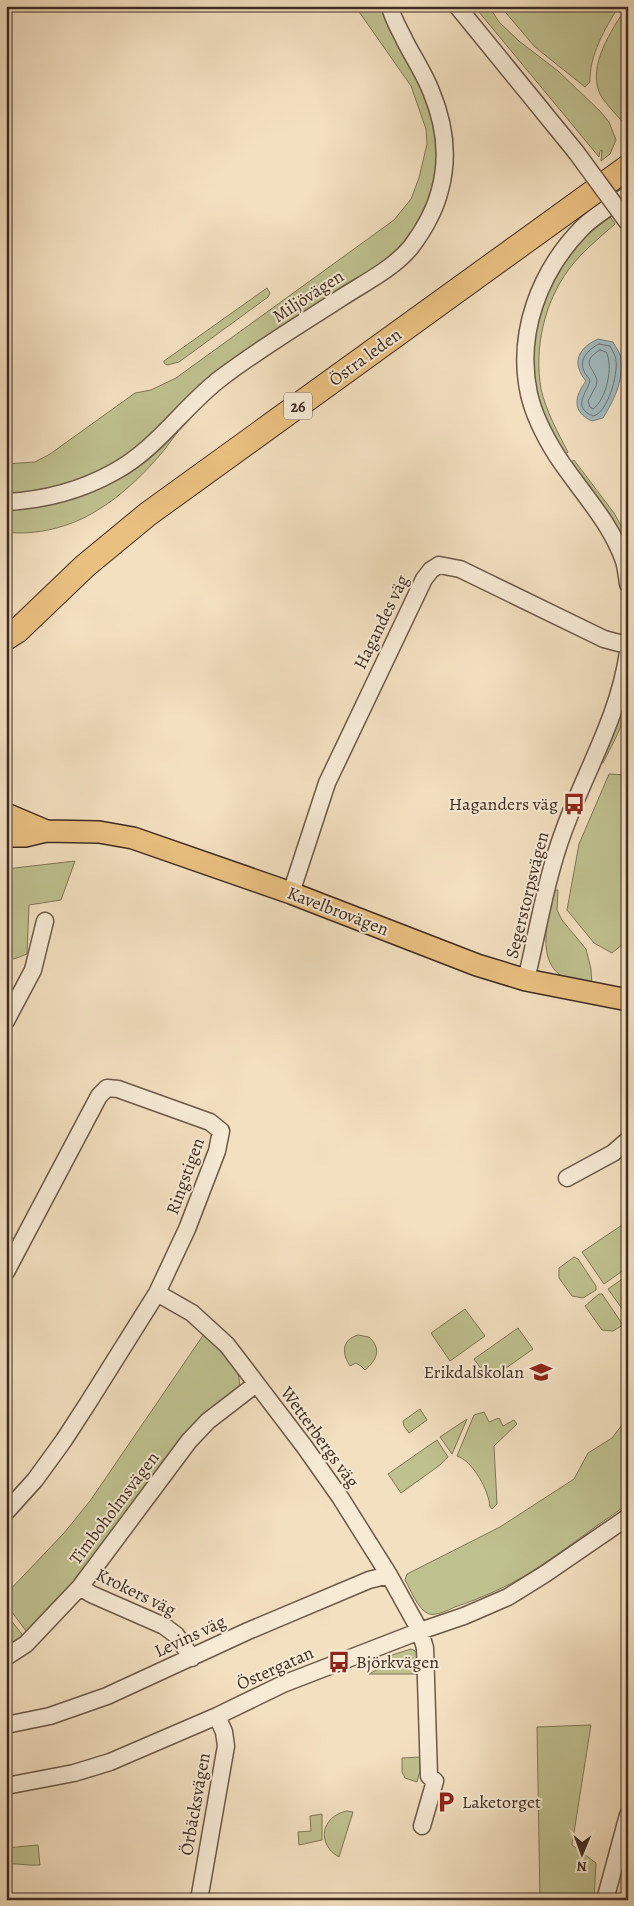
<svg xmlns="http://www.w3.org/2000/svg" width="634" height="1906" font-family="Alegreya,serif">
  <rect width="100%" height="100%" fill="#f3e0c0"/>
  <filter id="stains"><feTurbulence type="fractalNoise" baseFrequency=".004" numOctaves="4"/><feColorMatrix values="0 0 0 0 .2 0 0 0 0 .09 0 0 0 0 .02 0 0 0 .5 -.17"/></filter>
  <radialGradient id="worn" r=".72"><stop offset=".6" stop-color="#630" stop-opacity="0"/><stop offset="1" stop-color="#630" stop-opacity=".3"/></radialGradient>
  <path fill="#bfc18f" stroke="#7f7658" d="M355 6H385L433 110 438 137V167L427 211 400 250 142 447 109 468 47 492 6 495V464L35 462 50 454 135 393 151 390 176 378 394 220 411 199 419 178 427 144 426 129 411 86Z
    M397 6H399C403 24 414 40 422 56 447 103 462 143 447 197 436 234 411 263 379 284 368 291 357 297 346 304 302 332 256 358 217 391 203 403 190 416 179 430 174 436 170 443 165 449 146 472 122 496 96 511 71 527 35 536 6 532V508L78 496 215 390 400 265 450 161Z
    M474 6H489L499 22 519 41 558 71 600 111 609 122 616 140 610 154 601 161 602 150 600 151 599 157Z
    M500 6H619C605 28 589 56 590 82L585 87 535 47Z
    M627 6H628V128C620 118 605 104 600 94 587 65 612 30 627 6Z
    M609 215 615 224C599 238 582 252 569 269 544 303 534 348 541 389 546 411 558 433 568 452L564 455 549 432 538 403 533 376 535 323 557 269 577 245Z
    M267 288 270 293 268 297 179 362 167 365 164 363V361Z
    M574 460 614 513 628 538V553L570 463Z
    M628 693C628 718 614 741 603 763L599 762Z
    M609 774 628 775V940L612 953 594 943 567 910 579 844Z
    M75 861 61 900 29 905 27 954 14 959 6 954V869Z
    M553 890H558L557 910 562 920 586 949 591 969 592 986C583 983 573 982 565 978 534 962 549 918 553 890Z
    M628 1221V1267L604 1284 582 1252Z
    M574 1257 578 1259 596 1286V1290L583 1298 572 1296 559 1278V1268Z
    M628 1275V1317L608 1289Z
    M599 1294H602L623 1325 613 1331 602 1330 585 1306Z
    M465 1309 485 1336 450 1361 431 1333Z
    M518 1328 533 1349 489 1380 474 1359Z
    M204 1334C218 1348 243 1366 239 1387L29 1635 6 1604V1594L64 1533 90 1501Z
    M358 1335 369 1337C382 1349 377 1360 365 1370L361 1366 356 1363 350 1366C342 1354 341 1340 358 1335Z
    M420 1409 427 1420 409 1433 404 1426 403 1421Z
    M624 1411 628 1417V1504C595 1526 564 1551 531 1572 507 1587 481 1598 455 1607 448 1610 437 1616 429 1614 418 1610 411 1590 405 1580L407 1574 500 1527 574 1479 588 1453 612 1438 622 1425 624 1418Z
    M484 1412 489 1422 499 1418 503 1426 514 1420 517 1424 494 1446 497 1504 492 1509 490 1507C489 1491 473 1461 457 1456L474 1415Z
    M467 1419 452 1454 440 1437Z
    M437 1440 448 1457 440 1465 401 1493 388 1474Z
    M6 1614 25 1638 6 1652Z
    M411 1649 417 1652 419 1674H369L378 1669 377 1665 392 1655Z
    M591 1725 572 1845 596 1863 594 1900H540L537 1727Z
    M420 1757V1771L417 1782 405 1778 402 1772V1758Z
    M347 1811 353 1812 339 1857C316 1844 321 1816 347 1811Z
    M322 1814V1840L299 1845 298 1832 311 1831 310 1816Z
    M38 1845 40 1865C28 1866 18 1863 6 1864V1848Z"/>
  <path fill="#a1babe" stroke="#7a817f" d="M598 339 613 342C616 348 621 353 621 360 624 380 613 402 603 418L592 421C572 412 574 397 586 381 571 363 578 348 598 339Z"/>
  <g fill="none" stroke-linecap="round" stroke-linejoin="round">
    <path stroke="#707270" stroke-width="1" d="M599 344 610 346C612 351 616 355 616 361 618 374 608 413 593 416 572 407 586 394 590 381 589 377 585 375 584 371 578 359 590 348 599 344Z
      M600 350 606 352C614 366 606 400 593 409L590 407 588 401 596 386 597 380C593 367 580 362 600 350Z"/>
    <g stroke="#6c5849" stroke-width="19">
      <path id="minor" d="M457 6 576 152
        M628 195C612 205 595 215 582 228 539 272 516 334 529 394 534 416 545 437 557 456 580 491 610 521 624 561 626 568 627 576 628 584
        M6 502C45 500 80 491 114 472 157 449 184 406 221 378 259 349 301 324 341 298 364 283 393 269 411 247 423 231 435 210 440 190 449 157 444 122 431 91 424 73 413 57 405 41 400 30 392 18 390 6
        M291 893 327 783 424 579 431 570 439 565 460 569 604 639 619 643H628
        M526 980C538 930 546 878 564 830 586 770 619 716 628 652
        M6 1021 33 970 45 921
        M567 1178 613 1153 628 1140
        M6 1272 99 1096 107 1088 118 1089 210 1122 221 1131 217 1151 187 1229 157 1293 88 1403 64 1440 35 1480 6 1512
        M157 1293 192 1313 227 1345 304 1446 340 1497 389 1575 420 1631 425 1648 429 1776 435 1781 422 1826
        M80 1587 91 1594 164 1626 176 1635 192 1658
        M6 1657 26 1644 80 1587 189 1441 208 1421 256 1384
        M6 1725 50 1716 107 1696 248 1631 369 1580 389 1575
        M6 1786 74 1773 110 1762 217 1716 283 1684 420 1631 464 1616 508 1597 545 1574 628 1517
        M199 1900 226 1746 224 1732 217 1716
        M605 1900 628 1815"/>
    </g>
    <g stroke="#3f2b21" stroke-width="24">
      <path id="major" d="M6 814 46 831
        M6 836H25L46 831 99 832 133 838 291 893 477 965 526 980 628 1000"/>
    </g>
    <g stroke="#3f2b21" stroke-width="26">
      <path id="highway" d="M6 638 17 631 85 566 148 514 628 167"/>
    </g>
    <use href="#minor" stroke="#f7ebd6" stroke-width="16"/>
    <use href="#major" stroke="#eac080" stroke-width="21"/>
    <use href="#highway" stroke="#eac080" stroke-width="24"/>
    <g stroke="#6c5849" stroke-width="19" stroke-linecap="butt">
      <path id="minor-bridge" d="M576 152 628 223"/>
    </g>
    <use href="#minor-bridge" stroke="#f7ebd6" stroke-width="16"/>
  </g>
  <defs>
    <g id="bus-bare" transform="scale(1.725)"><path d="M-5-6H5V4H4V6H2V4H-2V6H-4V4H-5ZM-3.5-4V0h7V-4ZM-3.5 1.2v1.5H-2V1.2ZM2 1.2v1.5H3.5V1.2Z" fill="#8f2418" stroke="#f7ebd6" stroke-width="2.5" paint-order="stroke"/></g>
    <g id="school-bare" transform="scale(1.725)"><path d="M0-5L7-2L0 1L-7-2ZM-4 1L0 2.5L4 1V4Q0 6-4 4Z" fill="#8f2418" stroke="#f7ebd6" stroke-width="2.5" paint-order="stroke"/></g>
    <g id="parking-bare" transform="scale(1.725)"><path d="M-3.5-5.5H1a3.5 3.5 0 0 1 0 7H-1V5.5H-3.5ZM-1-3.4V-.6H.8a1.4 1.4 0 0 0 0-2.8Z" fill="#8f2418" stroke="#f7ebd6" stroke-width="2.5" paint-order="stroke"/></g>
  </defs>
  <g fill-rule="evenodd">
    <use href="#bus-bare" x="574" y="804"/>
    <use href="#school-bare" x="541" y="1372"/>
    <use href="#bus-bare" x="339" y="1662"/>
    <use href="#parking-bare" x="446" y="1802"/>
  </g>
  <g text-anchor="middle" stroke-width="4" stroke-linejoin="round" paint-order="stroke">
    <rect fill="#f7ebd6" stroke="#766557" stroke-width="1" x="284" y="392.5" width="28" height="27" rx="4"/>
    <g font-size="16" font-weight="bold" fill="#3f2b21">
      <text x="298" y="412">26</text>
    </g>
    <g font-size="18" fill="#3f2b21" stroke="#f7ebd6">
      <text transform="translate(308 296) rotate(-33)" y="6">Miljövägen</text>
      <text transform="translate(365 357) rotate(-36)" y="6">Östra leden</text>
      <text transform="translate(381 622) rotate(-64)" y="6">Hagandes väg</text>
      <text transform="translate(527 895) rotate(-76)" y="6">Segerstorpsvägen</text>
      <text transform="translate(338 911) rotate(21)" y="6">Kavelbrovägen</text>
      <text transform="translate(185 1176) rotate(-70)" y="6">Ringstigen</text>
      <text transform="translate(320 1437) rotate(54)" y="6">Wetterbergs väg</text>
      <text transform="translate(114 1508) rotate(-53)" y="6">Timboholmsvägen</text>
      <text transform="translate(136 1592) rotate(26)" y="6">Krokers väg</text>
      <text transform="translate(190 1636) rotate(-25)" y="6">Levins väg</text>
      <text transform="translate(275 1668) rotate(-24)" y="6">Östergatan</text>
      <text transform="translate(195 1804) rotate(-80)" y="6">Örbäcksvägen</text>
    </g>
    <g font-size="18" fill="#3f2b21" stroke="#f7ebd6" text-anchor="end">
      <text x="558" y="810">Haganders väg</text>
      <text x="524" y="1378">Erikdalskolan</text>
      <text x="356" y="1668" text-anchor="start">Björkvägen</text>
      <text x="462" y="1808" text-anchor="start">Laketorget</text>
    </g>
  </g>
  <rect width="634" height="1906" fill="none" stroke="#f3e0c0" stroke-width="25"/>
  <rect x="8" y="8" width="619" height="1891" fill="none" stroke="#3f2b21" stroke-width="2.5"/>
  <rect x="12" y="12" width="609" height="1881" fill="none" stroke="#3f2b21"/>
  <g transform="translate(582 1854) rotate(181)" stroke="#f7ebd6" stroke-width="4" paint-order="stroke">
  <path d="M0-4L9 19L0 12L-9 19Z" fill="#3f2b21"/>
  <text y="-8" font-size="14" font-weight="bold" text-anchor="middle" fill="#3f2b21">N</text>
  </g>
  <rect width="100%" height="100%" filter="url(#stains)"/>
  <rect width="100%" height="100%" fill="url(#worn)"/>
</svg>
